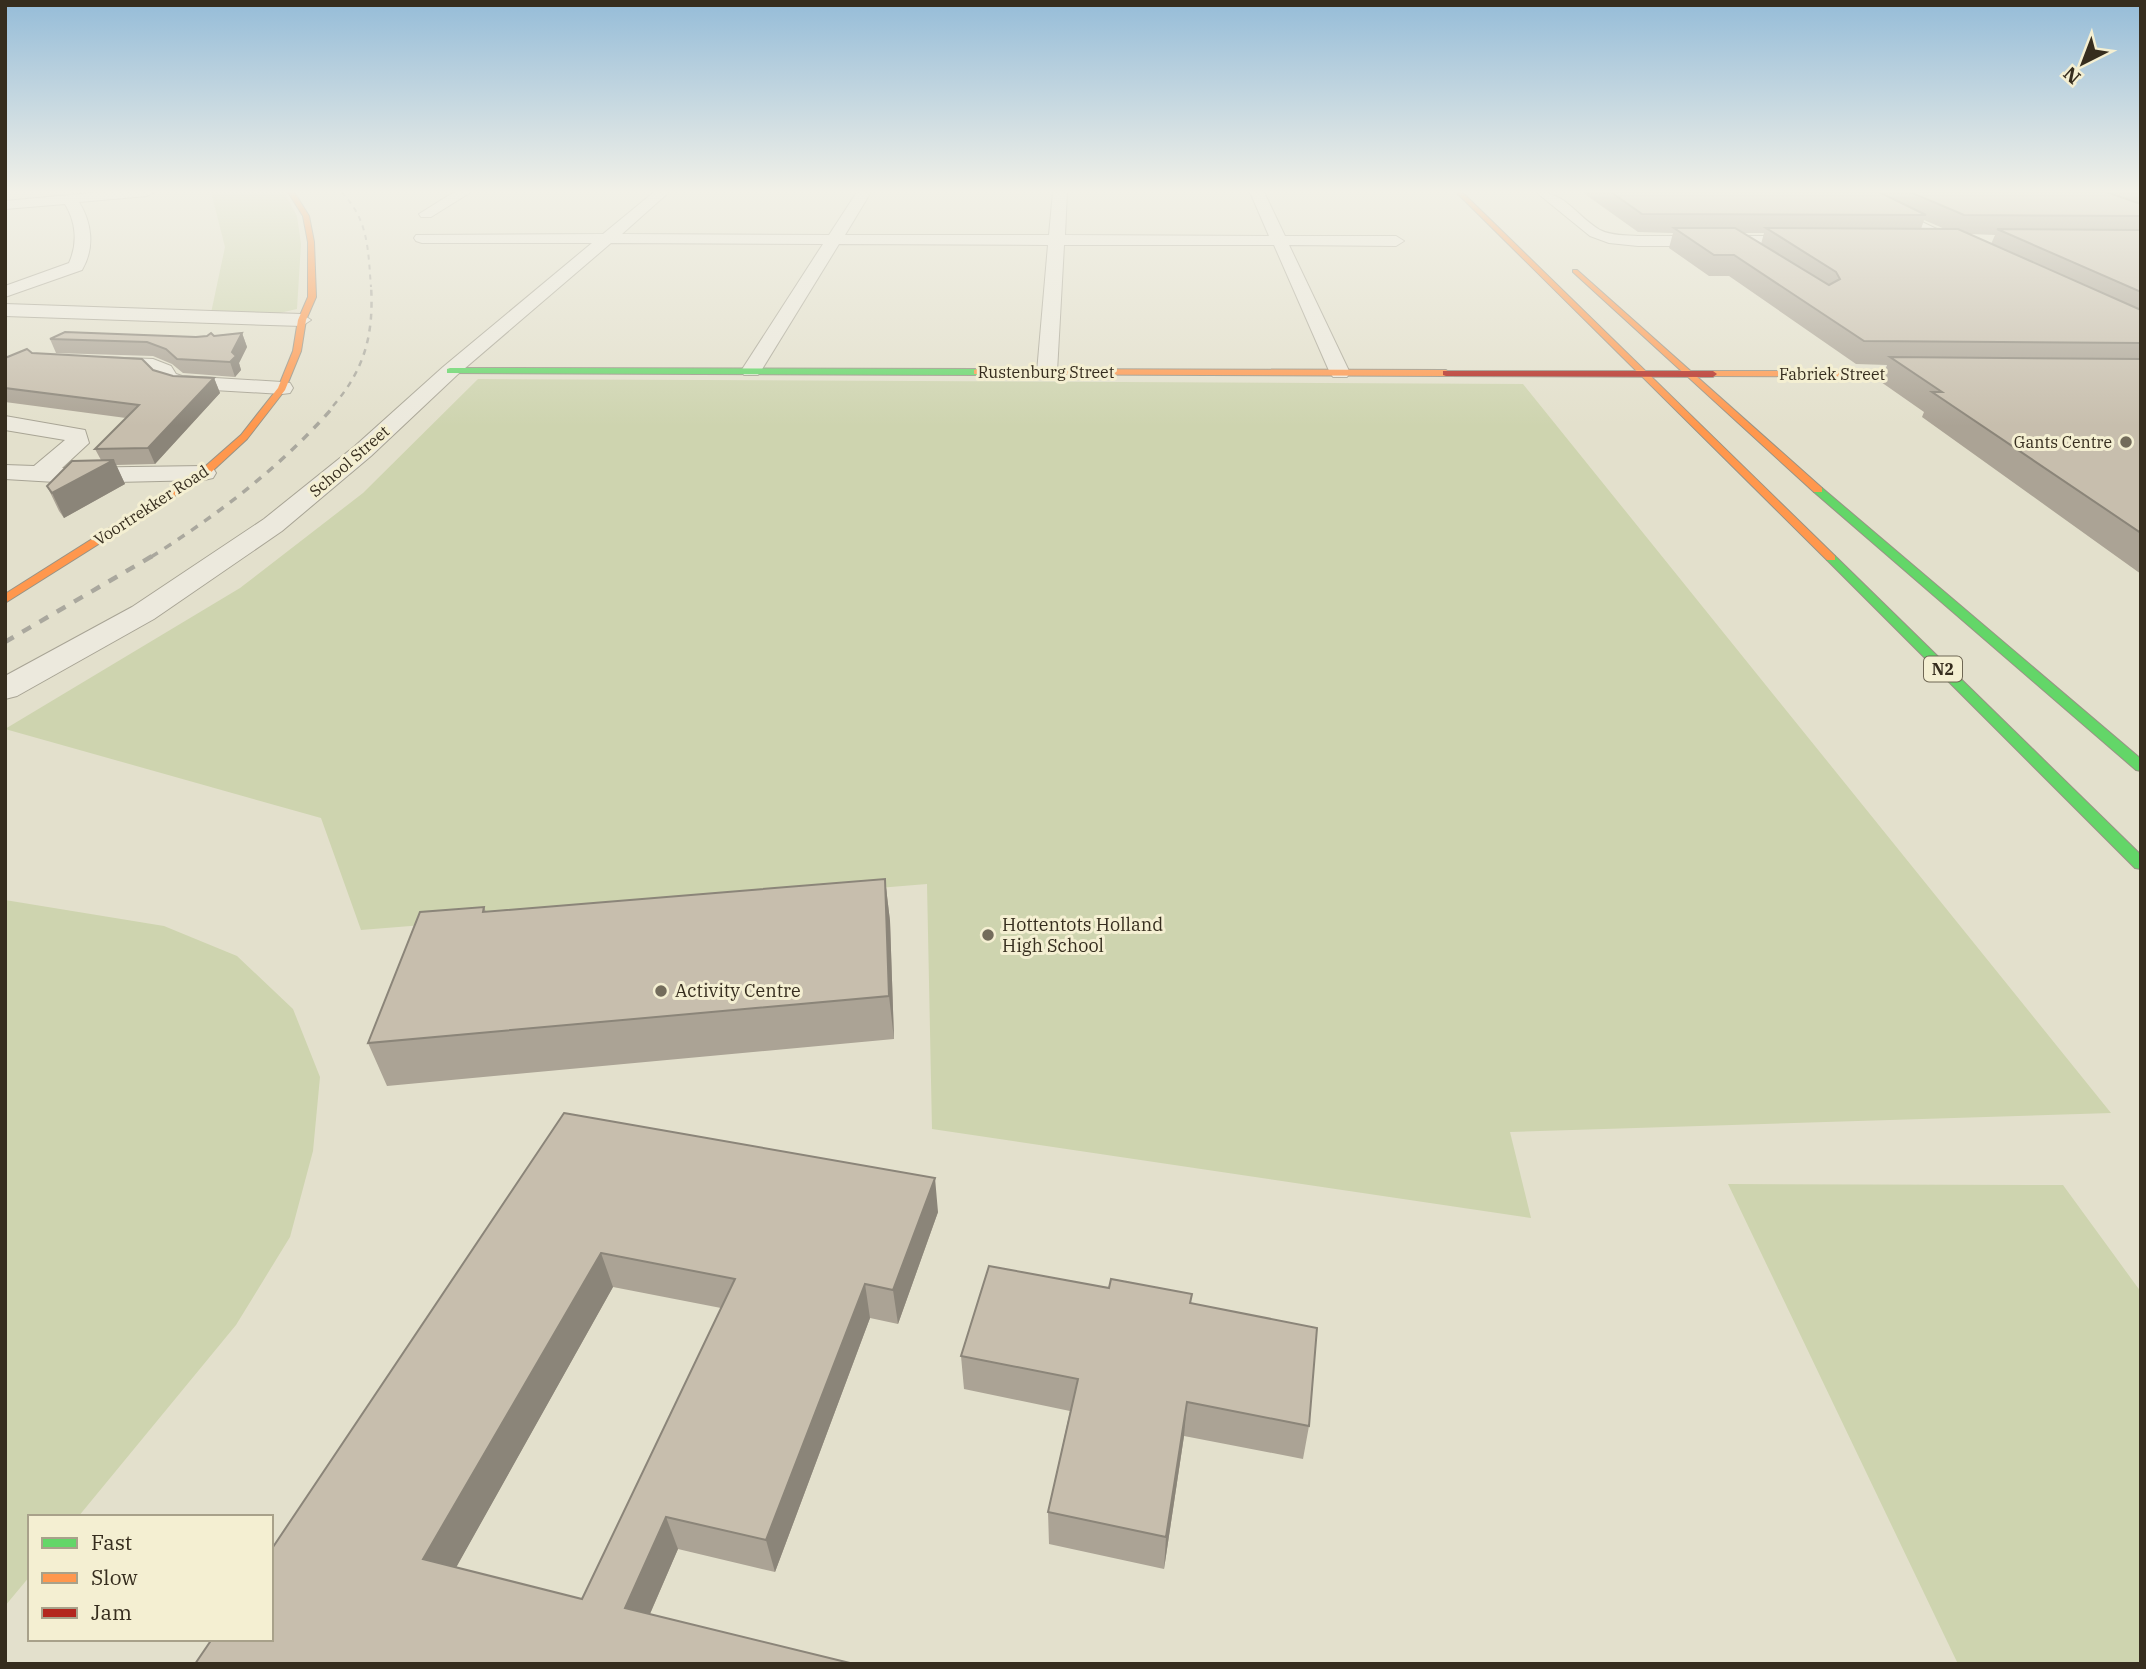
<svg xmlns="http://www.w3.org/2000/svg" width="2146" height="1669" font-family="'IBM Plex Serif',serif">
  <rect width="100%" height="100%" fill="#e3e0cc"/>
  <path fill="#ced4af" d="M211 192H284L297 216 301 244 297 309 275 314 211 313 225 247Z
    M478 379 1523 384 2111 1113 1510 1132 1531 1218 932 1129 927 884 361 930 321 818 5 729 240 588 363 493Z
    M5 900 164 926 237 956 293 1009 320 1077 313 1151 290 1237 236 1325 78 1517H30V1576L5 1606Z
    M1728 1184 2063 1185 2141 1292V1664H1958Z"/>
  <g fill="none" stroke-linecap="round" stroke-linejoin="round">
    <g stroke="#a8a495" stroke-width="2">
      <path id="street" d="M102 192H154L147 196 79 202C92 223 95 248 82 270L5 297V286L69 263C78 243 76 222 65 204L5 209V201Z
        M454 192H471L431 217H421L419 214Z
        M654 192H669L622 234 829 235 857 192H871L845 235H1049L1053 192H1067L1065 235 1269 236 1250 192H1264L1285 236H1396L1404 241 1396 246 1289 245 1350 373 1347 377H1333L1330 373 1274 245H1064L1057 372 1054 376H1040L1037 372 1048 245 839 244 761 371 758 375H744L741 371 823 244 611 243 457 375 371 456 282 531 154 619 17 696 5 699V676L132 607 264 519 355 446 443 367 592 243H422L416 241 414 238 416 235 603 234Z
        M1536 192C1566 192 1576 216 1600 230 1611 236 1626 235 1638 236H1812L1820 241 1812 246H1638L1609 243 1590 236Z
        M1841 192H1859L1985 252 1983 255H1971Z
        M5 304 302 314 311 320 302 326 5 316Z
        M96 357 153 359 171 366 176 374 182 376 282 382 290 383 293 388 290 393 282 394 180 388 160 382 155 374 149 371 89 367 86 363 89 359Z
        M5 416 85 430 89 443 62 468 204 466 213 468 216 473 213 478 204 480 72 483 5 479V465L34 466 65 440 5 430Z"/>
    </g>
    <g stroke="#989385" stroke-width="2">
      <path id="fast" d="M450 368 977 369 981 372 977 375 447 373V369Z
        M1814 488H1822L2141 759V771L2136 770 1814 492Z
        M1831 555 1835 556 2141 855V869L2135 868 1827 560V556Z"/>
    </g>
    <g stroke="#989385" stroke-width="2">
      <path id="slow" d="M288 192H294L309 216 314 242 316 297 306 320 301 351 285 390 247 439 208 475 5 603V594L200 471 241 435 278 388 293 351 298 320 308 297V242L303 216Z
        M1456 192H1462L1835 556V560H1827Z
        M1573 270H1577L1822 488V492H1814L1573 272Z
        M977 369 1446 370 1450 373 1446 376 974 374V370Z
        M1713 371H1935L1939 374 1935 377 1710 376 1709 374Z"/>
    </g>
    <g stroke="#989385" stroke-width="2">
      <path id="jam" d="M1443 371H1713L1717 374 1713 377 1446 376 1443 375Z"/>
    </g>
    <use href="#street" fill="#ece9dd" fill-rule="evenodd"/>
    <use href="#fast" fill="#63d668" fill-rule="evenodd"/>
    <use href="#slow" fill="#ff974d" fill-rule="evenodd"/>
    <use href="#jam" fill="#b3261e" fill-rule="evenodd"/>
    <path stroke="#aaa89e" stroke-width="2" stroke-dasharray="5 5" stroke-linecap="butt" d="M341 192C369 219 368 251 371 287"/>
    <path stroke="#aaa89e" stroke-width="2.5" stroke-dasharray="6 6" stroke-linecap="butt" d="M333 406C365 369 374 334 371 285"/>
    <path stroke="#aaa89e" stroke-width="3.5" stroke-dasharray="8 8" stroke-linecap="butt" d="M151 557C219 514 282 466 335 405"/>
    <path stroke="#aaa89e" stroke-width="4.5" stroke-dasharray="10 10" stroke-linecap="butt" d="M5 642 154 555"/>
  </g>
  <path fill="#aba395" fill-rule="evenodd" d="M1582 192H2141V574L1922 417 1924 412 1881 382 1887 365 1856 364 1729 276H1709L1669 248 1673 233 1638 232ZM1924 220 1945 229H1921ZM1742 233H1764L1761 244ZM1970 234 1995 235 1991 244Z
    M242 333 247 347 239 363 241 370 235 377 183 373 172 364 153 356 56 353 50 339 196 337Z
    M32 353 153 370 173 376 214 378 220 393 155 464 116 465 125 484 64 518 59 511 47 486 101 460 95 449 126 418 5 402V358Z
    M885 879 890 921 894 1039 387 1086 368 1043 484 907 486 912Z
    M564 1113 938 1212 898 1324 870 1318 775 1572 678 1549 650 1614 195 1664ZM613 1287 721 1308 582 1599 456 1567Z
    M1191 1304 1309 1426 1303 1459 1184 1436 1164 1569 1049 1544 1048 1512 1070 1411 964 1389 961 1356Z"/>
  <path fill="#8b8579" d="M242 333 247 347 239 363 241 370 235 377 230 362 232 352Z
    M214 378 220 393 155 464 148 448Z
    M114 460 125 484 64 518 52 493Z
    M885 879 890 921 894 1039 889 996Z
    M935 1178 938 1212 898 1324 893 1290Z
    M601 1253 613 1287 443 1591 423 1559Z
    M865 1284 870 1318 775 1572 766 1540Z
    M1187 1402 1184 1436 1164 1569 1166 1537Z
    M666 1517 678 1549 639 1639 625 1608Z"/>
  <path fill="#c7bead" stroke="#8b8579" stroke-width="2" fill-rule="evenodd" d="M1611 192H1879L1926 215 1642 214Z
    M1910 192H2106L2141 204V216L1964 215Z
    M1674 228H1735L1829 285 1840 279 1836 272 1766 228 1958 229 2141 310V343L1864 341 1734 255H1714Z
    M1997 229 2141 230V292Z
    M65 332 196 337 207 336 211 333 214 336 242 333 232 352 236 356 230 362 177 359 166 349 147 342 50 339Z
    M27 349 32 353 142 359 153 370 173 376 214 378 148 448 95 449 139 405 5 388V358Z
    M1890 357 2141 359V533L1932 392H1942Z
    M114 460 52 493 47 486 72 461Z
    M885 879 889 996 368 1043 420 912 484 907 483 912Z
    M564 1113 935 1178 893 1290 865 1284 766 1540 666 1517 625 1608 854 1664H195L212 1639H271V1550ZM601 1253 735 1279 582 1599 423 1559Z
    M989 1266 1109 1288 1111 1279 1192 1294 1190 1303 1317 1328 1309 1426 1187 1402 1166 1537 1048 1512 1078 1379 961 1356Z"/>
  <linearGradient id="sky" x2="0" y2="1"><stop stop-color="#95bcd8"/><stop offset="0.45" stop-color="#f2f1e8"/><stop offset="1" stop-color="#f2f1e8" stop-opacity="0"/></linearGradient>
  <rect width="2146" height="426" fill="url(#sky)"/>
  <g fill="#736c5b" stroke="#f4efd2" stroke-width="2.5">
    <circle cx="2126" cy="442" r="7"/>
    <circle cx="988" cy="935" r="7"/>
    <circle cx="661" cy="991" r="7"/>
  </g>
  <g text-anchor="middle" stroke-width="6" stroke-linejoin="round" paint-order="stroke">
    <g font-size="16" fill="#362d1e" stroke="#f4efd2">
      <text x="1046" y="378">Rustenburg Street</text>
      <text x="1832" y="380">Fabriek Street</text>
      <text transform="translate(349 461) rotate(-41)" y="6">School Street</text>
      <text transform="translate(151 505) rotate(-33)" y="6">Voortrekker Road</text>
    </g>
    <g font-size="16" fill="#362d1e" stroke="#f4efd2" text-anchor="end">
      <text x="2112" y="448">Gants Centre</text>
    </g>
    <rect fill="#f4efd2" stroke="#6f6754" stroke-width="2" x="1924" y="656.5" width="38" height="25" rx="5"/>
    <g font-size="16" font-weight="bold" fill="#362d1e">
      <text x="1943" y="675">N2</text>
    </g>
    <g font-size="18" fill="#362d1e" stroke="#f4efd2" text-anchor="start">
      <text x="1002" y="931">Hottentots Holland<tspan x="1002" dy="21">High School</tspan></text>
      <text x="675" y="997">Activity Centre</text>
    </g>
  </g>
  <rect width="2146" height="1669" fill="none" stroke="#362d1e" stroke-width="14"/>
  <rect x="28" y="1515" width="245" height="126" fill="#f4efd2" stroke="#a8a18a" stroke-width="2"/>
  <rect x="42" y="1538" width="35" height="10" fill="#63d668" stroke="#a8a18a" stroke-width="2"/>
  <text x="91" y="1550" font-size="21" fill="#362d1e">Fast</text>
  <rect x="42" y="1573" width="35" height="10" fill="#ff974d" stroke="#a8a18a" stroke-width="2"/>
  <text x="91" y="1585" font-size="21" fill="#362d1e">Slow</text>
  <rect x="42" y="1608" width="35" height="10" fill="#b3261e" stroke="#a8a18a" stroke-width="2"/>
  <text x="91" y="1620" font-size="21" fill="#362d1e">Jam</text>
  <g transform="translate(2083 63) rotate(222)" stroke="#f4efd2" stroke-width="5" paint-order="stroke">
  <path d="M0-5L12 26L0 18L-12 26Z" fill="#362d1e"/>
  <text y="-10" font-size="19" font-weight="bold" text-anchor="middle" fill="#362d1e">N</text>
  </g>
</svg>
